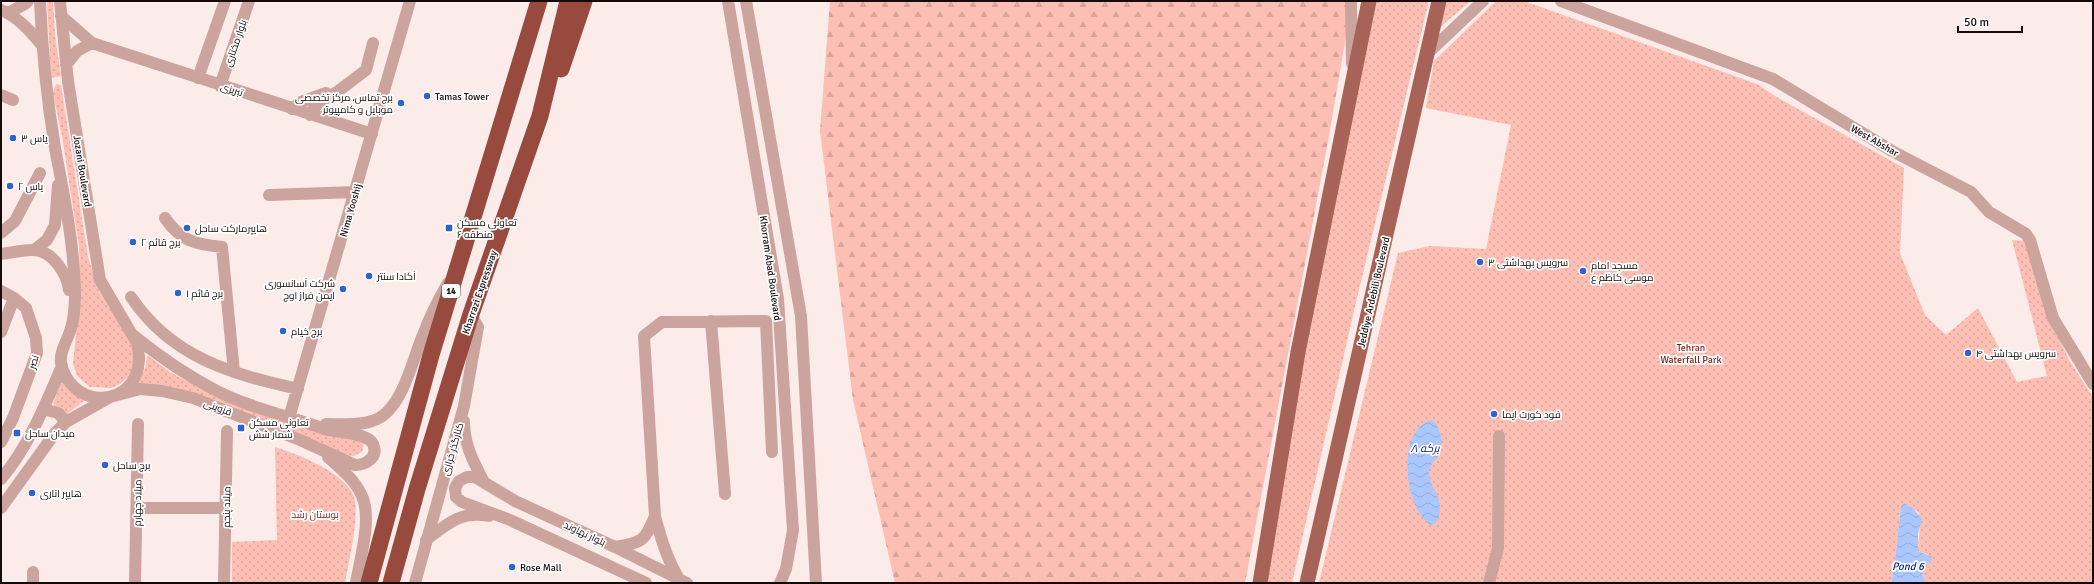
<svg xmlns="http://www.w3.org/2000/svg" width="2094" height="584" font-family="Signika,Cairo,sans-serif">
  <defs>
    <pattern id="green-dots" width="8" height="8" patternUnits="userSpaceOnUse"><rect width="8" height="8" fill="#fdbfb4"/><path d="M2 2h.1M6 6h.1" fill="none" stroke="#d8a399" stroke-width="1.8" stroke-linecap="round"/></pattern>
    <pattern id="forest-firs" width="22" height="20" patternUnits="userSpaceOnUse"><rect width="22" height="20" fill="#fdbfb4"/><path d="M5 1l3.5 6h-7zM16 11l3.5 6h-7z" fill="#d8a399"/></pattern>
    <pattern id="water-waves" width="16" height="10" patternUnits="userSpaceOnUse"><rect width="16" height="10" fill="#aac7ff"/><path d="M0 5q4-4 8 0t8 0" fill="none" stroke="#91aad9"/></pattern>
  </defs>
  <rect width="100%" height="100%" fill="#fcece9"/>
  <path fill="url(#green-dots)" d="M47 1H53L55 35 61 76 51 78Z
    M1374 1H1429L1356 302 1292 583H1265L1286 441Z
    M1447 1H1471L1439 28Z
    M1496 1H1524L1757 84 1775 96 1904 168 1900 253 1925 315 1946 335 1978 308 2017 382 2047 376 2012 240 2025 241 2043 303 2069 360 2093 397V583H1927L1923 577 1922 568 1932 560 1929 555 1918 551C1918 537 1922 526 1919 513L1908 505 1901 506 1894 569 1891 583H1319L1398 253 1430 246 1486 249 1511 125 1426 108 1434 61Z
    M56 84 61 85 88 257 99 291 130 340 135 353 134 366 128 377 120 384 111 388 90 387 77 376 73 364 80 293 79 246 62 136 53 93Z
    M147 355 170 372 201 389 364 443 362 452 354 456H348L306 437 136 386 146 366Z
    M62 379C68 390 74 395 86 399L66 415 53 404Z
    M275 447C297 454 351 474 355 501 358 526 349 558 345 583H232V542L277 540Z"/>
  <path fill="url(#forest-firs)" d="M830 1H1352L1329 136 1245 583H895L853 400 820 131Z"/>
  <path fill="url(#water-waves)" d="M1432 420C1441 427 1444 443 1439 454 1437 460 1430 464 1429 470 1426 487 1449 498 1436 523L1431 525C1403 509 1396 427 1432 420Z
    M1904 503 1913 508 1922 519 1918 534V551L1932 557V560L1922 568 1923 577 1927 583H1891L1894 569 1901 506Z"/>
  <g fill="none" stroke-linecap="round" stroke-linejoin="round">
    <path stroke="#cba49d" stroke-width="12" d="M40 1C42 50 47 100 55 148 64 196 74 243 75 292 75 305 74 322 69 334 65 345 58 355 62 368 69 388 87 401 109 397 135 392 143 366 137 343L100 280 68 81 60 1
      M728 1 778 299 793 530 786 569 780 583
      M746 1 801 316 816 583
      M1351 1 1352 64
      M1561 1 1773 79 1892 151 1971 192 1989 212 2026 234 2030 240 2053 318 2093 384
      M1 10C18 17 30 31 41 44
      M8 13 25 4 28 1
      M61 16 92 43 372 134
      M1427 54 1483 1
      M66 65 77 51 92 43
      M198 78 225 1
      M220 86 249 1
      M1 95 13 100
      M292 109 301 102 326 93
      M310 115 317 104 337 92 366 70 373 43
      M269 195 355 192
      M165 218C181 241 194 244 222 247L234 372
      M1 233 15 221 40 173
      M34 250 47 240 55 225 58 185
      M1 254C11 253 22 250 32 250 52 249 67 274 69 290
      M1 291 14 298 26 308 36 338 37 353 13 418 1 442
      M131 297C171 357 231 374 298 389
      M711 321 725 494
      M1 332 14 298
      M43 409 58 413 66 422
      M289 418 410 1
      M464 421C464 445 473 461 484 482
      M326 424C341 424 358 426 372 421 402 413 412 360 423 335 430 316 438 300 448 283
      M328 457C340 468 354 479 361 494 373 516 360 559 356 583
      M1 479C29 446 45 405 62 366
      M1 508 55 433 66 422 110 397 140 389 162 391 193 398 300 440 355 465C366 465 379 457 373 444 367 432 337 433 325 429 289 416 250 408 215 390 186 375 160 357 134 336
      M137 508H226
      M655 516 644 336 662 322 766 321 772 452
      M426 540C447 524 461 510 489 516
      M615 547C642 543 645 541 655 516 661 539 667 559 679 579
      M33 583V572
      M135 583 138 424
      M224 583 227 431
      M415 583 464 406 478 327 471 314
      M646 583 510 520 462 502 456 497 455 488 459 481 467 477H475L515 501 615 547 687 583
      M1489 583 1498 548 1499 436"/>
    <path stroke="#a76357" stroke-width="15" d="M1260 583 1298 352 1369 1
      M1307 583 1439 1"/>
    <path stroke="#984a3e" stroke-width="17" d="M561 69 584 1
      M369 583 431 355 539 1
      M391 583 417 489 471 314 540 116 568 1"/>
  </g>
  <g fill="#2f61d0" stroke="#fff" stroke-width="1.5">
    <circle cx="427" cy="96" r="4"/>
    <circle cx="401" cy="103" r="4"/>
    <circle cx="13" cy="138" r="4"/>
    <circle cx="10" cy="186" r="4"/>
    <circle cx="187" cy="228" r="4"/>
    <rect x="445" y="224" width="8" height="8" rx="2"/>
    <circle cx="133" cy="242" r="4"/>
    <circle cx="1480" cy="262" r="4"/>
    <circle cx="1583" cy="271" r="4"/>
    <circle cx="369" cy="276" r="4"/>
    <circle cx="343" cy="289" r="4"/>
    <circle cx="178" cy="293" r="4"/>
    <circle cx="283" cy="331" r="4"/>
    <circle cx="1968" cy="353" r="4"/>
    <circle cx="1494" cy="414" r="4"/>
    <rect x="237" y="424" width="8" height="8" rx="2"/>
    <rect x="13" y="429" width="8" height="8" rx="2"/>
    <circle cx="105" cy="465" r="4"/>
    <circle cx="32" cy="493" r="4"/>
    <circle cx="512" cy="567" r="4"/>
  </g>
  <g text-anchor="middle" stroke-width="3.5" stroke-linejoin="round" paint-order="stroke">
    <rect fill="#fff" stroke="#5a5454" stroke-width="1" x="442" y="284" width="18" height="14" rx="3"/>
    <g font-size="9" font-weight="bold" fill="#140b0a">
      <text x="451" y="294">14</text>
    </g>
    <g font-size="10" fill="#140b0a" stroke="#fff">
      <text transform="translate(235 43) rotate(-71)" y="4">بلوار مختاری</text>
      <text transform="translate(232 89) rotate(18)" y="4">تبریزی</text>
      <text transform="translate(1875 140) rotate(30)" y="4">West Abshar</text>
      <text transform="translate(83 171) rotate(81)" y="4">Jozani Boulevard</text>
      <text transform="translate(350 210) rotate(-74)" y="4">Nima Yooshij</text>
      <text transform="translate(771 268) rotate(82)" y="4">Khorram Abad Boulevard</text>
      <text transform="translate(479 292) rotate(-71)" y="4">Kharrazi Expressway</text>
      <text transform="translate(1373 292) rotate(-77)" y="4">Jeddiye Ardebili Boulevard</text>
      <text transform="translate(33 362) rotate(-73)" y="4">نصر</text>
      <text transform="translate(218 407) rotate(20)" y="4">قزوینی</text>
      <text transform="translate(452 449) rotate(-74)" y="4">کنارگذر خرازی</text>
      <text transform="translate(137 503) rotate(-89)" y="4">میلاد چهارم</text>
      <text transform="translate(226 507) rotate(-89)" y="4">میلاد پنجم</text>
      <text transform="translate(585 533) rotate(25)" y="4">بلوار نهاوند</text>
    </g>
    <g font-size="10" fill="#140b0a" stroke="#fff" text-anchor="start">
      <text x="435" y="100">Tamas Tower</text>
      <text x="393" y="101" text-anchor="end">برج تماس، مرکز تخصصی<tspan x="393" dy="12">موبایل و کامپیوتر</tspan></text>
      <text x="21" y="142">یاس ۳</text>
      <text x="18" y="190">یاس ۲</text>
      <text x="457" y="226">تعاونی مسکن<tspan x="457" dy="12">منطقه ۶</tspan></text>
      <text x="195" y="232">هایپرمارکت ساحل</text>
      <text x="141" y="246">برج قائم ۲</text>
      <text x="1488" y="266">سرویس بهداشتی ۳</text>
      <text x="1591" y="269">مسجد امام<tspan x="1591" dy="12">موسی کاظم ع</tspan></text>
      <text x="377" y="280">آکادا سنتر</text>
      <text x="335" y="287" text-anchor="end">شرکت آسانسوری<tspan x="335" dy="12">ایمن فراز اوج</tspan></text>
      <text x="186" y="297">برج قائم ۱</text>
      <text x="291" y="335">برج خیام</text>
      <text x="1976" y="357">سرویس بهداشتی ۴</text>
      <text x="1502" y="418">فود کورت ایما</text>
      <text x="249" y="426">تعاونی مسکن<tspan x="249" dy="12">شمار شش</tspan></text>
      <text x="25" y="437">میدان ساحل</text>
      <text x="113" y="469">برج ساحل</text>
      <text x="40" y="497">هايپر اناری</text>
      <text x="520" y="571">Rose Mall</text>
    </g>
    <g font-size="10" fill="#821f14" stroke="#fff">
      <text x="1691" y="351">Tehran<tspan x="1691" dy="12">Waterfall Park</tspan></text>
      <text x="315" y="518">بوستان رشد</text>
    </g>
    <g font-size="11" font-style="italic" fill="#092a77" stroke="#fff">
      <text x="1425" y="452">برکه ۸</text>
      <text x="1908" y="570">Pond 6</text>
    </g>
  </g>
  <rect width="2094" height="584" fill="none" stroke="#140b0a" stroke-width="4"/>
  <path d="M1958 26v6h64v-6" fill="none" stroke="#140b0a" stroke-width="2"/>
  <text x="1964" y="26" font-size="12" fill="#140b0a" stroke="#ffffff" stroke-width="3" paint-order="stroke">50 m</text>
</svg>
